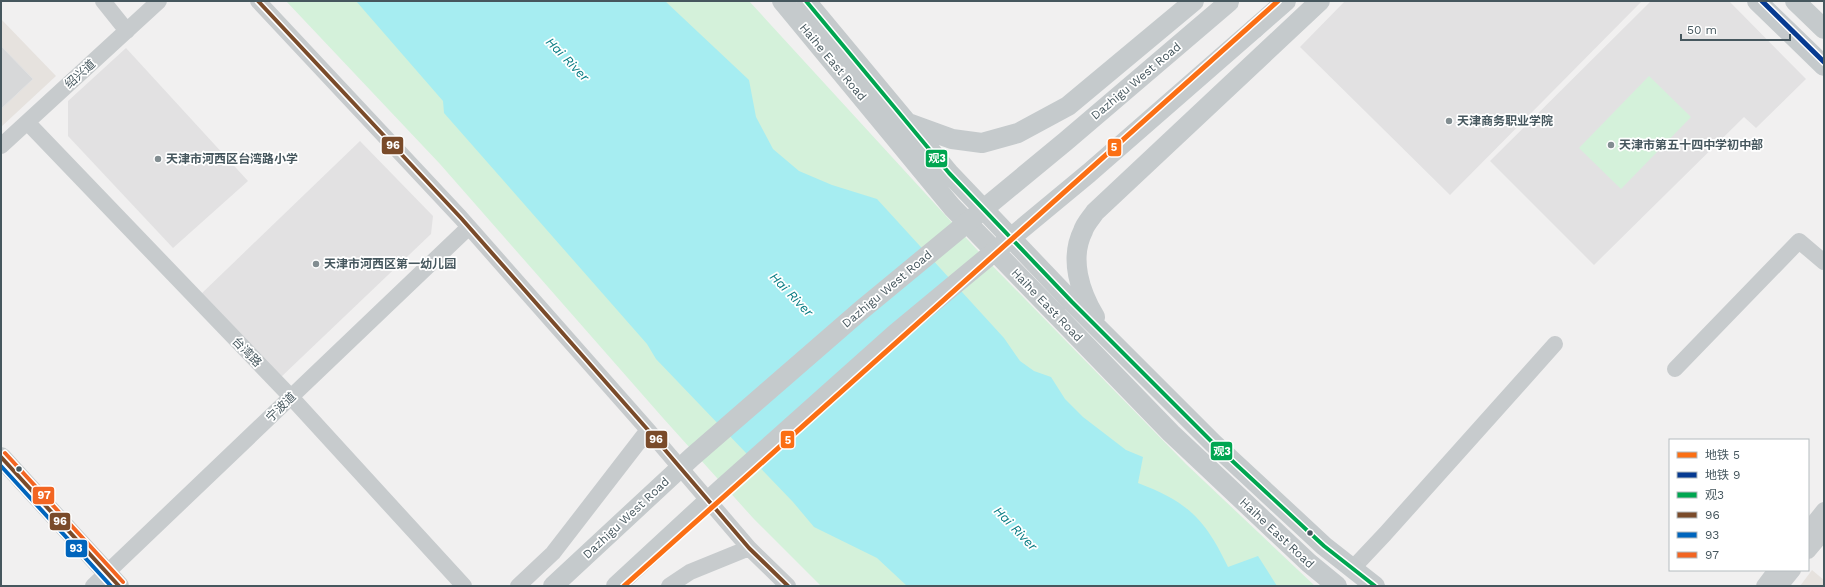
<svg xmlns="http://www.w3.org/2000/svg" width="1825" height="587" font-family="'Work Sans','Noto Sans SC',sans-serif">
  <rect width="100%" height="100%" fill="#f1f0f0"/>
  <path fill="#e6e2de" d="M1 19 56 76 1 127Z
    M1812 570 1824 580V586H1800Z"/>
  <path fill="#e2e1e2" d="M1345 1H1642L1450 195 1300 47Z
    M1651 1H1729L1806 79 1756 128 1744 117 1594 265 1490 161Z
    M126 48 248 181 173 248 68 136V101Z
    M360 141 433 216 431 234 280 378 200 295Z"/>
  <path fill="#d4f1da" d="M286 1H749L980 253 1186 464 1315 586H821L753 518 663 418 440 164Z
    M1649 76 1691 117 1621 189 1579 148Z"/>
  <path fill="#a6edf1" d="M356 1H665L749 80 756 117 773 149 799 171 832 185 877 199 1004 338 1020 361 1034 371 1051 377 1065 399 1083 417 1126 450 1143 457 1138 483C1188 502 1205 519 1228 567L1258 556 1277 586H907L877 558 814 527 793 502 656 359 647 344 444 113 443 101Z"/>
  <path fill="#d7d8d9" stroke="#e2e2e3" d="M1 46 33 79 1 109Z"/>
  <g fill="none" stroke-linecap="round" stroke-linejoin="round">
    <path stroke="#c7cbcd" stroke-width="16" d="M103 1 127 31
      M258 1 461 218 648 430 749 548 788 586
      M27 122 291 397 464 586
      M1 146 159 1
      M1675 369 1799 241 1824 262
      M1808 530 1824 510
      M1808 551 1824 532
      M1352 569 1385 534 1555 344
      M93 586 469 227
      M518 586 553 553 648 430
      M669 586 690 572 749 548
      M1764 586 1776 570
      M1780 586 1793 570"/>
    <path stroke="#c5cacc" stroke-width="20" d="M782 1 952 207 1171 433 1309 563 1337 586
      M806 1 949 173 1072 302 1213 443 1324 546 1375 586
      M1757 1 1824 66
      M1795 1 1824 29
      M1254 29 1286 1
      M908 123 952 139 982 143 1018 133 1068 106 1194 1
      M1095 317C1080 292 1069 259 1083 231 1085 224 1091 218 1095 212L1320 1
      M1 457 119 586"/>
    <path stroke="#c5cacc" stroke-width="20" d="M553 586 692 457 859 312 1066 141 1229 2
      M616 586 720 490 895 334 1089 173 1254 29"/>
    <g stroke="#fff" stroke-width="7">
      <path id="bus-1" d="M806 1 949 173 1072 302 1213 443 1324 546 1375 586"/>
    </g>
    <g stroke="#fff" stroke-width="7">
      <path id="bus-2" d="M258 1 461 218 648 430 749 548 788 586
        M1 457 119 586"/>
    </g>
    <g stroke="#fff" stroke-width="7">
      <path id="bus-3" d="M1 466 111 586"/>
    </g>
    <g stroke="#fff" stroke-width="7">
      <path id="bus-4" d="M5 453 123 582"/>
    </g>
    <use href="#bus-1" stroke="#00a651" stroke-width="4"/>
    <use href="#bus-2" stroke="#7a4b2a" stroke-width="4"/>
    <use href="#bus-3" stroke="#0065bd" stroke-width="4"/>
    <use href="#bus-4" stroke="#f26522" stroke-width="4"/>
    <g stroke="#fff" stroke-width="8">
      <path id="metro-1" d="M624 586 1278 1"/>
    </g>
    <g stroke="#fff" stroke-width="8">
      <path id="metro-2" d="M1762 1 1824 62"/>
    </g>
    <use href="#metro-1" stroke="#fb6f14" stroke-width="5"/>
    <use href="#metro-2" stroke="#063a91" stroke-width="5"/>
  </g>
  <g fill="#828d91" stroke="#fff" stroke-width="1.5">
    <circle cx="1449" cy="121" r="4"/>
    <circle cx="1611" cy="145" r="4"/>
    <circle cx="158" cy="159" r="4"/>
    <circle cx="316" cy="264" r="4"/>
  </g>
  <g fill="#46575e" stroke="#fff" stroke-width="1.5">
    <circle cx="19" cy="469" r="3.5"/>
    <circle cx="1310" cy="533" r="3.5"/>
  </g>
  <g text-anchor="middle" stroke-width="3.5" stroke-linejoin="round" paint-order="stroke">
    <g font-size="12" fill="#46575e" stroke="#fff">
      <text transform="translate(833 62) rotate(50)" y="4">Haihe East Road</text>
      <text transform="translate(80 74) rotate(-42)" y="4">绍兴道</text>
      <text transform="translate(1136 81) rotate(-40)" y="4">Dazhigu West Road</text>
      <text transform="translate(887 289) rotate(-40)" y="4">Dazhigu West Road</text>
      <text transform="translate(1047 305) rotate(46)" y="4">Haihe East Road</text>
      <text transform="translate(247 352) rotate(46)" y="4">台湾路</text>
      <text transform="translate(281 407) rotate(-44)" y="4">宁波道</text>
      <text transform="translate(626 518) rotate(-43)" y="4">Dazhigu West Road</text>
      <text transform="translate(1277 533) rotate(43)" y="4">Haihe East Road</text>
    </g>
    <g font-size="12" font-weight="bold" fill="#46575e" stroke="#fff" text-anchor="start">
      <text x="1457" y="125">天津商务职业学院</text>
      <text x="1619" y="149">天津市第五十四中学初中部</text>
      <text x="166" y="163">天津市河西区台湾路小学</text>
      <text x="324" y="268">天津市河西区第一幼儿园</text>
    </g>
    <g font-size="13" font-style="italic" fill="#087c83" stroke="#fff">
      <text transform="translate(568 59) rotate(46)" y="5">Hai River</text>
      <text transform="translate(792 294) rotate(46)" y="5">Hai River</text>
      <text transform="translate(1016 528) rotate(46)" y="5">Hai River</text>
    </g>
  </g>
  <g stroke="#fff" stroke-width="1.5">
    <rect x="381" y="136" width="23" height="19" rx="4" fill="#7a4b2a"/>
    <rect x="1107" y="138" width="15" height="19" rx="4" fill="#fb6f14"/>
    <rect x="925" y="149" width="23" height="19" rx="4" fill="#00a651"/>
    <rect x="645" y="430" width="23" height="19" rx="4" fill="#7a4b2a"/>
    <rect x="780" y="430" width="15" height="19" rx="4" fill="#fb6f14"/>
    <rect x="1210" y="441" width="23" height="20" rx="4" fill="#00a651"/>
    <rect x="32" y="486" width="23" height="19" rx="4" fill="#f26522"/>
    <rect x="49" y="512" width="22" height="19" rx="4" fill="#7a4b2a"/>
    <rect x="65" y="539" width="23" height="19" rx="4" fill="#0065bd"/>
  </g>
  <g font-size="11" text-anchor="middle" font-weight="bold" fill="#fff">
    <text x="393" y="149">96</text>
    <text x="1114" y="151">5</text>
    <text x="937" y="162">观3</text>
    <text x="656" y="443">96</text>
    <text x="788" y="444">5</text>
    <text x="1222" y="455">观3</text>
    <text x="44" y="499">97</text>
    <text x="60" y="525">96</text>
    <text x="76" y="552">93</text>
  </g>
  <rect width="1825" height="587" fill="none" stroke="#46575e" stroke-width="4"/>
  <rect x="1669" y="439" width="140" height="132" fill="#ffffff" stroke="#b5bcbf"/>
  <rect x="1677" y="452" width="20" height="6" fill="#fb6f14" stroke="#b5bcbf"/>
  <text x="1705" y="459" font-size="12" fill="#46575e">地铁 5</text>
  <rect x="1677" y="472" width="20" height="6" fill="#063a91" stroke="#b5bcbf"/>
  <text x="1705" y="479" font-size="12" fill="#46575e">地铁 9</text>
  <rect x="1677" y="492" width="20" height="6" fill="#00a651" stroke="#b5bcbf"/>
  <text x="1705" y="499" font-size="12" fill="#46575e">观3</text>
  <rect x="1677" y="512" width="20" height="6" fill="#7a4b2a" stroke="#b5bcbf"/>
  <text x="1705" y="519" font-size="12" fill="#46575e">96</text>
  <rect x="1677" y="532" width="20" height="6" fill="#0065bd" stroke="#b5bcbf"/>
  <text x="1705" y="539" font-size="12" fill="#46575e">93</text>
  <rect x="1677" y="552" width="20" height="6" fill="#f26522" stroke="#b5bcbf"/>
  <text x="1705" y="559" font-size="12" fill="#46575e">97</text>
  <path d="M1681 34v6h109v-6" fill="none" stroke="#46575e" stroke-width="2"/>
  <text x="1687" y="34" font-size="12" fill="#46575e" stroke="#ffffff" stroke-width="3" paint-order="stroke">50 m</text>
</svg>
